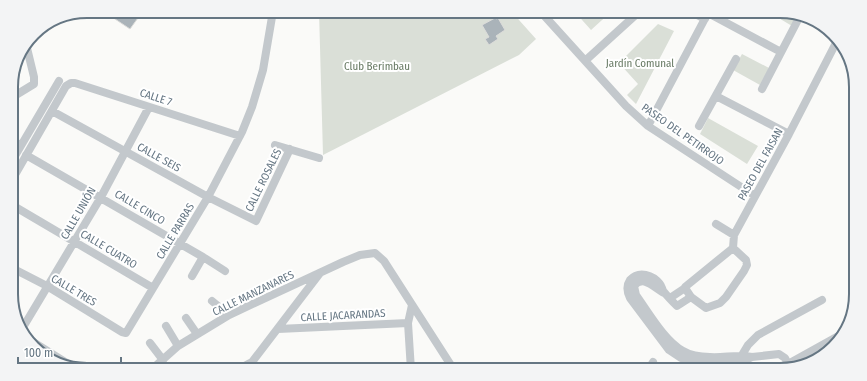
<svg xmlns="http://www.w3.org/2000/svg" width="867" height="381" font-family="'Fira Sans Condensed',sans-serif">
  <rect width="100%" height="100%" fill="#fafaf8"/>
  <path fill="#dadfd7" d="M319 11H511L536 39 519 55 323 155Z
    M574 11H612L591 30Z
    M767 11H780L798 15 792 26Z
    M658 24 674 31 636 104 627 95 638 84 619 63Z
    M742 54 769 68 760 85 733 70Z
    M708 118 758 146 747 164 700 134Z"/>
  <path fill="#aab3b9" stroke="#dcdcda" d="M112 11H143L130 29 109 15Z
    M495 18 496 19 498 18 505 30 496 36 498 39 489 45 485 39 489 37 482 25Z"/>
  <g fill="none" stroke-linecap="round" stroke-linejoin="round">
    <path stroke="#c3c8cc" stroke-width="8" d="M540 11 626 106 648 126 755 196
      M689 11 705 19
      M708 13 781 52
      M760 14 762 11
      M586 60 640 11
      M762 89 800 16
      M716 96 789 134
      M11 98 34 84V77L26 44
      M52 111 208 197 256 221 290 149
      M648 126 709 11
      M699 126 736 59
      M11 133 19 148
      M275 145 319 158
      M26 155 203 257 225 271
      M12 161 59 81
      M12 180 66 86 71 83H75L240 136
      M12 205 153 288
      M716 224 734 235
      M733 248 746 260 747 265 744 271 726 297 720 303 706 308 691 297 685 288V287L733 248 734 235 789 134 838 39
      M12 268 47 286 122 332 126 333 208 197 242 132 252 107 263 70 273 11
      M192 276 203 257
      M664 293C654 288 643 274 634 286L636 295C649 313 664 340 683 351 691 356 701 357 710 357 724 358 738 354 752 357
      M691 297 677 306C673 302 668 297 664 292 662 290 662 286 660 284 653 275 639 270 630 280 626 286 627 292 630 298L669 350 681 358 694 362 725 364 742 362 752 357 779 354 785 358 788 364 787 369
      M670 298 685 288
      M212 301 229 315
      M186 318 197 334
      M166 326 178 346
      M22 329 101 197 149 107
      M278 329 408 323
      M25 337 73 367
      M150 343 163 360
      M816 350 820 357
      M742 359V355L748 345 758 335 822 300
      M788 364 842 334
      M151 370 178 346 229 315 343 262 360 255 375 253 384 261 454 370
      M237 370 250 363
      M246 370 320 273
      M411 370 408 323 412 305
      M648 370 653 362"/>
  </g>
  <g text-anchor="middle" stroke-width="4" stroke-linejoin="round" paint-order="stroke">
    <g font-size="11" fill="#687a64" stroke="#fff">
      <text x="640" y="67">Jardín Comunal</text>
      <text x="377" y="70">Club Berimbau</text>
    </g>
    <g font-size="11" fill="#657683" stroke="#fff">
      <text transform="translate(156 97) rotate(18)" y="4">CALLE 7</text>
      <text transform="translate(683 134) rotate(35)" y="4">PASEO DEL PETIRROJO</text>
      <text transform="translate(159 157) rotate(29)" y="4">CALLE SEIS</text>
      <text transform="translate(760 164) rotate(-61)" y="4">PASEO DEL FAISAN</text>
      <text transform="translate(263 180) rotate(-64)" y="4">CALLE ROSALES</text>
      <text transform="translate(140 207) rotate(31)" y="4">CALLE CINCO</text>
      <text transform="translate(78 213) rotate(-60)" y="4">CALLE UNIÓN</text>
      <text transform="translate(175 231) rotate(-59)" y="4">CALLE PARRAS</text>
      <text transform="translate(109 249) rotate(31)" y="4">CALLE CUATRO</text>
      <text transform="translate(74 290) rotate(31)" y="4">CALLE TRES</text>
      <text transform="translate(253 293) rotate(-26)" y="4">CALLE MANZANARES</text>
      <text transform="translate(343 315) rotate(-3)" y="4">CALLE JACARANDAS</text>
    </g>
  </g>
  <path d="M0 0H867V381H0ZM87 18H780A69 69 0 0 1 849 87V294A69 69 0 0 1 780 363H87A69 69 0 0 1 18 294V87A69 69 0 0 1 87 18Z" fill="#f3f4f5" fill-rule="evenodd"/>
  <path fill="none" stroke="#657683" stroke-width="2" d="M87 18H780A69 69 0 0 1 849 87V294A69 69 0 0 1 780 363H87A69 69 0 0 1 18 294V87A69 69 0 0 1 87 18Z"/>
  <path d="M18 357v6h103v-6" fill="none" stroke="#657683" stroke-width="2"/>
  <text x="24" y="357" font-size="12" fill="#657683" stroke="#ffffff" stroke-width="3" paint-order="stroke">100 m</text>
</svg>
